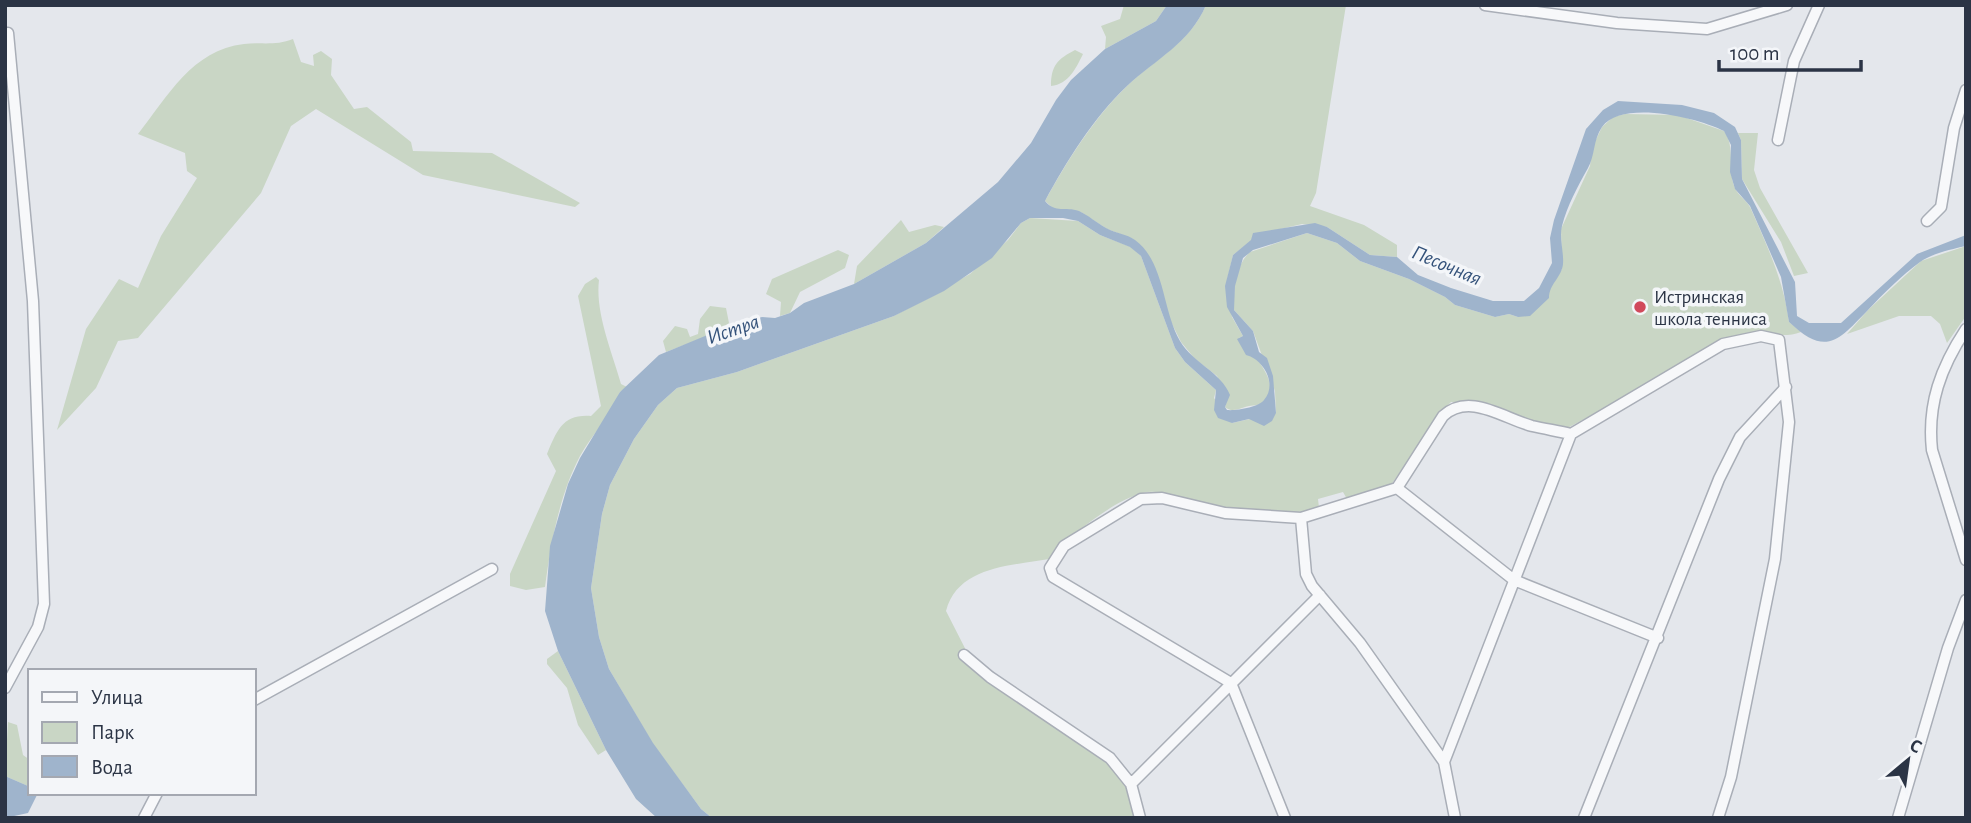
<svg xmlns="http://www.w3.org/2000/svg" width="1971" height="823" font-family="'Alegreya Sans',sans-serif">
  <rect width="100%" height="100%" fill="#e4e7ec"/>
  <path fill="#c9d6c5" d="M1124 5H1167L1156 21 1105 49 1106 37 1101 26 1120 19Z
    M1206 5H1346L1316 193 1310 206 1364 225 1397 245V257L1370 255 1327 227 1302 224 1260 234 1233 255 1227 280 1232 317 1243 336 1239 338C1250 351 1288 388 1261 404 1256 406 1250 405 1245 407 1236 410 1231 412 1225 407L1227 400 1217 376 1195 359 1181 342 1165 310 1156 270 1133 239 1107 229 1081 212 1055 210 1045 201C1067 161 1094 118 1127 86 1156 58 1190 43 1206 5Z
    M293 39 301 62 314 66 313 55 321 51 332 59 331 75 354 109 367 107 411 142 413 151 492 153 580 203 575 207 423 175 316 109 291 126 261 193 138 338 118 341 96 388 57 430 86 329 119 279 138 288 161 236 197 178 187 171 185 153 138 134C168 96 192 50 244 44 262 42 276 46 293 39Z
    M1075 50 1083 54C1076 68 1069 84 1051 86 1051 65 1058 59 1075 50Z
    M1625 114 1678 115 1724 131C1736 147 1727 169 1735 188 1738 196 1748 201 1751 209 1767 246 1784 281 1789 322L1801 332C1780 340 1762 329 1741 335L1560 432 1473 402H1451L1441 412 1391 485 1347 499 1343 492 1318 499 1319 508C1283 518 1237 512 1201 504 1183 500 1161 488 1143 493 1114 500 1075 533 1053 552L1049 559C1011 566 958 566 946 611L971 660 1107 760 1125 782 1136 818H712L701 809 653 744 609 669 599 637 591 588 602 514 610 485 634 439 658 405 677 388 737 372 894 316 970 274 1008 240 1021 223 1030 218 1078 221 1100 235 1131 247 1141 256 1175 348 1185 362 1216 390 1214 398 1232 423 1276 413 1275 391 1253 331 1234 310C1233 292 1235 265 1250 252L1307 233 1337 243 1360 261 1409 279 1445 297 1455 305 1495 317 1509 314 1518 317 1549 290 1562 269 1561 229 1590 166 1592 148 1602 127 1613 117Z
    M1738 133H1758L1754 170 1760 188 1808 273 1794 276 1781 242 1742 179 1741 140Z
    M901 220 909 232 935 225 944 227 926 243 854 284 857 266Z
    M1966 246V316L1947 343 1940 324 1931 316H1899L1847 334 1868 310 1921 261Z
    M838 250 849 255 845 268 800 292 790 313 780 316 781 302 766 294 772 279Z
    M596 277 599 280C595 313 612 352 621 384L627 387 620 392C612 415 592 434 580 456 559 496 551 543 545 587L526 590 510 586V574L556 471 547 454C557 430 563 414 591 416L601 406 578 296 585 284Z
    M710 306 726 308 729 323C718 334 683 345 666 352L663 341 675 326 687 329 690 337 698 334 700 319Z
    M558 651 606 750 598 755 578 725 567 688 547 664V659Z
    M8 722 17 725 23 755 30 760V787L5 776Z"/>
  <path fill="#9fb4cc" d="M1167 5H1206C1190 43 1156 59 1127 86 1094 117 1066 162 1045 201 1056 214 1065 206 1079 211 1088 215 1097 223 1106 228 1115 233 1127 234 1135 240 1165 262 1162 310 1180 341 1193 363 1221 372 1230 395L1225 407 1227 410C1236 411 1259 407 1264 400 1278 384 1263 359 1246 355L1237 339 1243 336 1227 307 1225 286 1233 255 1251 240 1253 233 1315 223 1327 227 1370 255 1397 257 1418 275 1451 288 1493 301H1524L1539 288 1552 263 1550 238 1554 220 1586 129 1603 110 1618 101 1682 105 1714 113 1735 127 1741 140 1742 179 1795 282 1797 316 1809 323H1841L1917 254 1966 235V246C1952 249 1931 254 1920 262 1902 275 1883 294 1868 310 1838 341 1826 357 1789 322L1781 277 1750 206 1735 189 1730 172 1731 145 1724 131C1698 118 1622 99 1602 127 1593 140 1595 156 1588 168 1578 186 1567 206 1562 226 1559 238 1564 252 1563 264 1562 277 1549 284 1549 298L1530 316 1518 317 1509 314 1495 317 1455 305 1445 297 1409 279 1360 261 1337 243 1307 233 1253 250 1243 258 1235 286 1234 310 1253 331 1259 352 1267 358 1273 376 1276 413 1272 421 1264 426 1249 419 1232 423 1218 418 1214 410 1216 390 1185 362 1175 348 1141 256 1130 247 1100 235 1078 221 1063 218H1030L1021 223 992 258 944 291 894 316 737 372 677 388 658 405 634 439 610 485 602 514 591 588 599 637 609 669 653 743 701 809 712 818H657L636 799 606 750 558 651 545 611 550 546 568 484 580 458 620 392 659 355 722 329 762 317 775 318 790 313 804 303 854 284 926 243 998 182 1031 143 1056 100 1071 80 1105 49 1156 21Z
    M5 776 28 786 30 793 37 795 28 813 5 818Z"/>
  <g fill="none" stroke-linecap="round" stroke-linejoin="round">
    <g stroke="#a9aeb7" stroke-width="13">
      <path id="minor" d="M1485 5 1617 23 1707 29 1787 5
        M1778 140 1794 61 1819 5
        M1927 221 1941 207 1954 128 1966 90
        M1966 329C1941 367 1927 404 1932 450L1966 560
        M1397 488 1514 580 1658 638
        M1301 518 1306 574 1312 586 1360 643 1444 762 1455 818
        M964 655 990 677 1110 758 1131 784 1140 818
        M5 688 38 627 44 604 33 301 8 33
        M254 700 492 569
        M1444 762 1571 434
        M1131 784 1320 595
        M144 818 157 793
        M1285 818 1231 683 1053 577 1050 568 1064 546 1141 499 1162 498 1225 513 1301 518 1397 488 1443 416C1469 392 1503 418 1532 426 1545 429 1558 431 1571 434L1723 344 1761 336 1779 340 1789 422 1775 559 1731 777 1718 818
        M1584 818 1719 479 1740 437 1786 387
        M1898 818 1948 648 1966 600"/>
    </g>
    <use href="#minor" stroke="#f7f8fa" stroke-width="10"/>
  </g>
  <circle fill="#d1495b" stroke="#f4f6f9" stroke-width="2.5" cx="1640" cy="307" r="7"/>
  <g text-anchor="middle" stroke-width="7" stroke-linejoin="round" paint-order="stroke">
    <g font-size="19" fill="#2b3445" stroke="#f4f6f9" text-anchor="start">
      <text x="1654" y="303">Истринская<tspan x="1654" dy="22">школа тенниса</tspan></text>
    </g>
    <g font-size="21" font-style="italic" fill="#34527a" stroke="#f4f6f9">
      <text transform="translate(1447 265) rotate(23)" y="7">Песочная</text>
      <text transform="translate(733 329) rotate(-19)" y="7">Истра</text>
    </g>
  </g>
  <rect width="1971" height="823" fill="none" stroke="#2b3445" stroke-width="14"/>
  <rect x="28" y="669" width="228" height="126" fill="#f4f6f9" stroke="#a4a8b1" stroke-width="2"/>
  <rect x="42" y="692" width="35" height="10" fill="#f7f8fa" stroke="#a4a8b1" stroke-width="2"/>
  <text x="91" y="704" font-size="21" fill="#2b3445">Улица</text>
  <rect x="42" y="722" width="35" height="21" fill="#c9d6c5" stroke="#a4a8b1" stroke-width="2"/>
  <text x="91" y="739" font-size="21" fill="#2b3445">Парк</text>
  <rect x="42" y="756" width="35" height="21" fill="#9fb4cc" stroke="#a4a8b1" stroke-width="2"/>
  <text x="91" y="774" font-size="21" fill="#2b3445">Вода</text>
  <g transform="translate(1908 760) rotate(29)" stroke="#f4f6f9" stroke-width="5" paint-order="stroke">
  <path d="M0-5L12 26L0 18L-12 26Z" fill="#2b3445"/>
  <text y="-10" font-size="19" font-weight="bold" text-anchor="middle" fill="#2b3445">С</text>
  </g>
  <path d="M1719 60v10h142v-10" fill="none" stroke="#2b3445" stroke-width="3.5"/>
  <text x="1730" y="60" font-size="21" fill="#2b3445" stroke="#f4f6f9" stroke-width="5" paint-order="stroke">100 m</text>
</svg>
